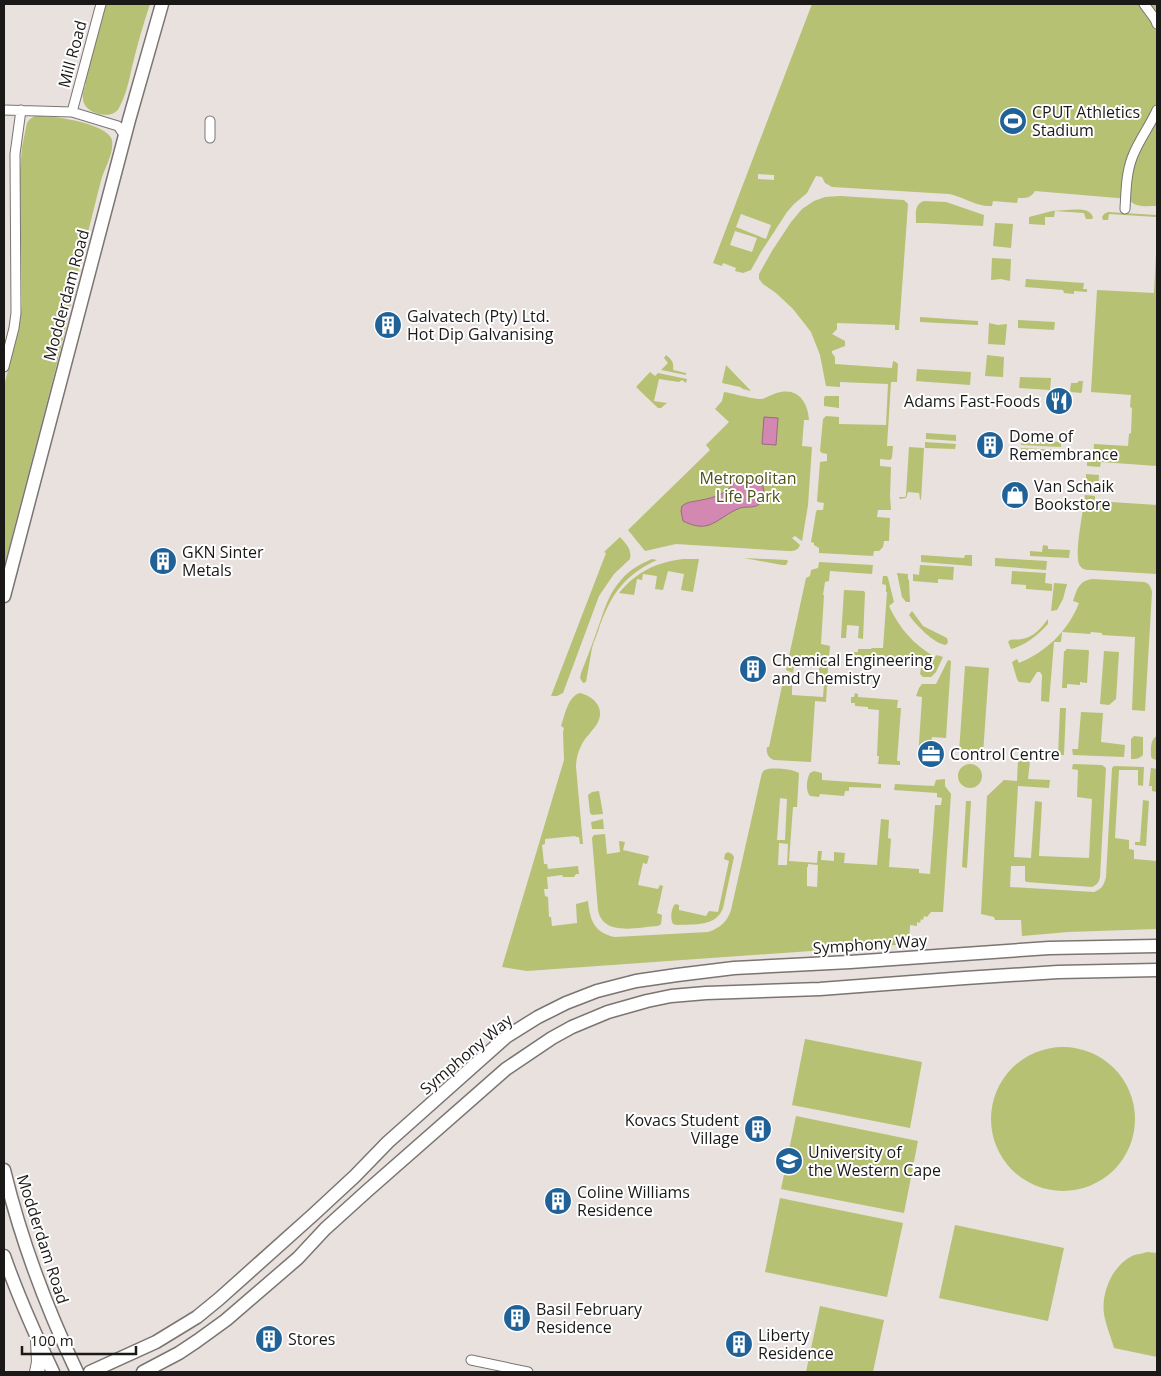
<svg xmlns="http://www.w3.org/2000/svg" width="1161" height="1376" font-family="'Open Sans',sans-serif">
  <rect width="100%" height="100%" fill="#e8e1de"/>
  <path fill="#b6c173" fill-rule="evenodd" d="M106 4H150C143 25 137 46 132 67 129 81 126 95 119 108 112 121 84 114 83 99 82 94 84 89 86 84H84Z
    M812 4H1157V206C1147 206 1134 208 1129 199L1035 191C1031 198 1026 198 1018 198L1017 203 993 201 992 206C976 207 964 197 949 194L832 187 825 183 822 177 816 176 807 193 794 204 787 212 761 252 751 270 743 273 735 271 736 268 723 263 722 266 713 263ZM758 174 774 175V180L758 179ZM741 214 771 225 766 239 736 227ZM735 231 757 238 752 252 730 245Z
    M35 116C51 115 108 123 112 140 114 152 106 166 102 177 97 195 93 213 88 232 75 281 66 330 53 379 37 442 20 504 4 567V386L20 323 22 304 20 172 22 147 27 123 30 119Z
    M840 196 904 200 908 204 899 330H895V325L837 323V329L832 334 845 341V346L832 351V353L835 357V364L892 368 893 361 896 362 898 364 897 382H891L887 446H893L892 458 890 460 880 459V466L891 467 890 496 891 510H878L877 517 890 518 889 541H884L883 547 879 551H874L873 556 819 553V548L814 545V543L811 542 816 512 817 510H823L824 503 818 502 817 501 820 462 827 461V454L822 453 820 451 823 419 826 416 839 417V424L886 425 888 384 840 382V387L826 386 820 355 811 332 793 309 776 293 763 284 759 279V274L772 251 791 222 802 209 814 201 825 197Z
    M924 201 946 202 984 215 983 226 927 223H916C916 214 914 204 924 201Z
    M1066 210C1075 210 1089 207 1093 217L1092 219H1086L1084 213 1055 211 1054 217H1045V225L1029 224V217L1052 211Z
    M1108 212 1156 215V217L1109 214 1108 220H1103L1102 217 1104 214Z
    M995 223 1013 224 1011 248 993 246Z
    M1157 234V466L1101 462 1100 467 1087 466V458L1093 459 1094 444 1128 446 1129 434 1131 433 1132 408 1130 407 1131 395 1091 392 1097 290 1154 293Z
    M992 258 1011 259 1010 281 1001 279 991 280Z
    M1026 279 1084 283 1083 289H1087V292L1074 291V294L1064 293 1063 290 1025 287Z
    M920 317 978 321V325L920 322Z
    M1018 320 1055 322 1054 330 1018 328Z
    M989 323 998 325 1007 324 1005 345 988 344Z
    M666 355C672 360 674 362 673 370L686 373V375L661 370 668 363 664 358Z
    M987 355 1004 357 1003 377 985 376Z
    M726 365 751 391 743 389 740 387 722 383Z
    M917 369 971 372 970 385 916 381Z
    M650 372 655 376 658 373 687 379 686 383 682 380 679 382 659 379 654 401 667 403 661 408H658L636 387Z
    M1020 377 1051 378 1050 390 1019 388Z
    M1079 381H1083L1082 391 1081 393 1071 392 1070 390 1071 383H1077Z
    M724 392C732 393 755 400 762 399 768 397 774 393 781 392 799 389 808 403 809 420H804L802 446 812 447 808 505 802 541 795 536 792 538 800 545C798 551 793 551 788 551L676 544 645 551 628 530 710 450 706 445 729 422 715 409 722 401Z
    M825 396H839V408L824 406V398Z
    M926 433 956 435V441L926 439Z
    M1022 439 1061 442V447L1021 445Z
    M925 442 956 444 955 449 925 448Z
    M909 447 924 448 921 500 920 499 919 493 908 492 906 498 900 499 899 497H905L906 495Z
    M1021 448 1061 450 1060 456 1021 454Z
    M1086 474 1099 475 1098 488 1086 487Z
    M1085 495 1095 496V501L1157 505V574L1091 570C1087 570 1083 570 1080 566 1073 557 1084 508 1085 495Z
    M620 537C626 544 632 549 630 559L614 574 599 596 563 693 557 696H551L606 553 604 552Z
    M1043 545 1048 546V549L1070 550 1069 558 1030 556V551L1042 552Z
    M921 555 964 558 965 555H972V566L921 562Z
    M744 558 787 560 788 561 786 565H782Z
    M995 558 1047 561 1046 570 995 566Z
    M652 559 657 560C625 575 612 593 600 625 598 633 594 640 592 648 590 659 588 671 586 682L583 683 580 678 581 673C588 656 594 639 600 622 605 607 610 592 621 580 629 570 640 564 652 559Z
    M683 559H699L693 592 681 590 684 574 668 571 663 590 655 589 657 576 643 574 642 580 637 579 634 595 619 593C636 572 657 562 683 559Z
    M819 562 873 565 872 574 830 571 829 581 825 582 823 595H824L821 644 830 646 827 681H825V676L819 675V668L794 667 793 673 786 670 806 578 810 576 811 570 818 568Z
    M920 565 954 567 953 580 938 579V583L913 581V574L919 575Z
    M1012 571 1046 573 1045 583 1052 584V591L1026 589V585L1011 584Z
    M897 573 908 574V579L909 580 910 602H906L902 597Z
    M883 576H887L888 578 894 602 889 606C899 628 914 645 935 657L937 655 943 657 936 672 931 677H923L920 674 922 661 854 657V652H858V649H871L872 648H883L887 592H886V585L882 584Z
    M1092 579 1144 582C1149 583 1151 587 1152 592L1145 711 1132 710 1135 637 1102 635V633L1091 632 1090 634 1062 632 1061 642H1054L1049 702 1041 701 1042 675 1040 672H1037L1030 683 1019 682 1017 679 1012 662 1017 659 1019 663C1046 652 1068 631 1079 603L1073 601C1077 589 1079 581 1092 579Z
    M1054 583 1067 584 1063 599 1057 610 1051 611Z
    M844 590 864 591 865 593 863 639 858 638 859 626 847 625 846 638H841Z
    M912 611 923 626 947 638 948 642 946 645C934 644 916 625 909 615Z
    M1048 619V624C1038 635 1026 645 1011 649L1008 642 1010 640C1014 639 1018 640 1022 639 1034 637 1041 628 1048 619Z
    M1066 649 1088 650 1089 651 1087 683 1080 682V685L1067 684V688H1062L1064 651H1066Z
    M1104 651 1119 652 1116 699 1109 705 1100 704Z
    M948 660 951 661 946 738 932 737 931 748H921L920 759H918L922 697 916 696 919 688 922 684H936Z
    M965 666 989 668 983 754 959 752Z
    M824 684 827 685 826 702 815 701 811 762 774 760C768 758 766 753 767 747H769L782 686 792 685V695L823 697Z
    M580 693C593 696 605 707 598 722 594 730 586 736 582 744 578 752 576 759 576 767L583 844H580L579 837H576L575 836 545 839V844L542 845 544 864H547L548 869 578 866 579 874H576L574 877H563L562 875 547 877 548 889H544L545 896 548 897 549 917H551L552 926 577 923 576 904 588 901C590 920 594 933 615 937L708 932C720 928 727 922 731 910L761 777C762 773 762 772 765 770 771 767 793 769 799 773L797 807H793L789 861 817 863 818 851H822L821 860 834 861V852L845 853 844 863 877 865 881 819 889 820 888 838 891 839 889 867 919 869V873L930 874 935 805H941L942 798 937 797V793L894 790 895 784 934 786 936 780 945 779V786L951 794 943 912H931L927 917 924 916 923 920 921 919 920 923 917 922V926L910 925 909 944 527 971 502 967 564 760 563 732 564 728 561 726C565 715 568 696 580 693ZM780 798 787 799 785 840H777ZM779 843 788 844 787 865H778ZM808 864 818 865 817 887 807 886V867H808Z
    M855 693 858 694V697L898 700 897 708H901L897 761H900V765L878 764 879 756H877L879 710 868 709V707L855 706V703H851V697H854Z
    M1060 708H1066L1064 755H1058Z
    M1081 712 1103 713 1101 742 1125 745 1124 757 1073 755 1072 749H1078Z
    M1134 736 1143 737V755C1139 759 1136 759 1131 759V739Z
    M1157 736V767V760L1153 759 1151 757C1151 749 1150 739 1157 736Z
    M1018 760 1030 761 1028 779 1050 780 1049 788 1018 786 1014 857 1031 858 1035 801 1042 802 1039 856 1089 858 1092 799 1077 797 1078 770 1072 769 1073 764 1102 765 1106 768 1100 877C1099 882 1097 885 1092 887L1027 882 1025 881V866H1011L1010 887 1094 892C1102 889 1104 885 1106 877L1112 768 1114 766 1144 767 1143 786 1138 785V770H1119L1115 838 1129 840V849L1134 850V859L1157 861V929L1068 932 1022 936 1021 920H995L994 917 981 914 987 796 1004 780 1017 781Z
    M958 776a12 12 0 1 1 24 0a12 12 0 1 1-24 0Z
    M1151 768 1157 769V792L1152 791V786H1149Z
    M814 771 822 773V780L881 784V788L849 787V791H845L844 796 820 794 819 797 810 796C805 791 807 778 810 773Z
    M599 791 603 814 592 815 590 813 588 795 592 792Z
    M1143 800 1149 801 1146 846 1135 845V842H1140Z
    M966 801H971L967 868 962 867Z
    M603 819 604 829H592L591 822Z
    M605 834 607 854 620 852 619 841 625 842 623 850 649 856 647 864 643 863 638 885 658 889 660 885 663 886 657 913 662 915 661 924 658 926C638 927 603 937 598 910L592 838 594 835Z
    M728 852 732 854 734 857 723 908C716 927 694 924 677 925L673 924C670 918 671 909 675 904L679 905V910L706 916 709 911 718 912 729 861 724 859 725 854Z
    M805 1039 922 1062 910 1128 792 1105Z
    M991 1119a72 72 0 1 1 144 0a72 72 0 1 1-144 0Z
    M796 1116 918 1141 904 1213 781 1189Z
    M780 1198 903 1223 887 1297 765 1272Z
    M955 1225 1064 1248 1048 1321 939 1298Z
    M1147 1252 1157 1253V1357L1114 1348C1111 1337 1106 1326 1104 1314 1101 1293 1112 1266 1132 1256 1136 1254 1142 1254 1147 1252Z
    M820 1306 884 1320 873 1372H806Z"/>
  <path fill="#d388b2" stroke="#9c6784" d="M764 417 778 418 776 445 762 444Z
    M746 475 758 477C763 485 767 494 761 502 757 509 747 506 740 508 729 512 718 522 709 525 700 528 691 525 683 521L681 511 682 506C688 501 694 502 701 500 708 499 715 497 721 494 734 488 733 479 746 475Z"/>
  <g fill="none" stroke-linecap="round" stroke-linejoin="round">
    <g stroke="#7a7572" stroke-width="11">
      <path id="street" d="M1144 4 1155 19 1157 24
        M4 110 72 112 118 126 125 136
        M72 112 101 4
        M210 138V121
        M1125 209C1126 192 1126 174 1132 158 1138 141 1150 126 1157 110
        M4 367 14 328 16 313 15 154 21 110
        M471 1360 528 1372"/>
    </g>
    <g stroke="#7a7572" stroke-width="15">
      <path id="secondary" d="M4 596 129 120 162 4
        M4 1170C21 1240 46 1307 77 1372
        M4 1256C18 1296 35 1334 53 1372
        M90 1372 156 1342 197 1317 219 1299 314 1214 355 1176 388 1142 506 1037 538 1017 566 1003 597 991 636 981 677 975 734 968 850 962 1049 948 1157 946
        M143 1372 179 1353 197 1341 226 1320 298 1258 325 1229 367 1191 506 1069 552 1038 572 1027 608 1012 647 1001 671 996 706 993 820 989 965 978 1058 972 1157 970"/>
    </g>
    <g stroke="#7a7572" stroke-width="16">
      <path id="primary" d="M37 1372 39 1362 38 1341"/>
    </g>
    <use href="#street" stroke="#fff" stroke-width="9"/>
    <use href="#secondary" stroke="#fff" stroke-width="12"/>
    <use href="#primary" stroke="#fff" stroke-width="14"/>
  </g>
  <defs>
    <g id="stadium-disc" transform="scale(1.4375)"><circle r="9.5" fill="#206297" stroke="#fff"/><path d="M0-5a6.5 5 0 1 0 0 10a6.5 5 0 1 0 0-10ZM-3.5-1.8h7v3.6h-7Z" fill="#fff"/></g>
    <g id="building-disc" transform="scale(1.4375)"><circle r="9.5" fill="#206297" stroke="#fff"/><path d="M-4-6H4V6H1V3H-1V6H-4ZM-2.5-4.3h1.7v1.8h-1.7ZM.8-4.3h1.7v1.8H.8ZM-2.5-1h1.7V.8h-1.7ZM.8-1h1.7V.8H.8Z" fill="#fff"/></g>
    <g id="restaurant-disc" transform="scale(1.4375)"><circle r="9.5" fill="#206297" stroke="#fff"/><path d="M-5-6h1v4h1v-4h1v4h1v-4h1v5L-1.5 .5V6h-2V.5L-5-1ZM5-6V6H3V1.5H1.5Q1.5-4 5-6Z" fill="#fff"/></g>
    <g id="shop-disc" transform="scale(1.4375)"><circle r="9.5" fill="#206297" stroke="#fff"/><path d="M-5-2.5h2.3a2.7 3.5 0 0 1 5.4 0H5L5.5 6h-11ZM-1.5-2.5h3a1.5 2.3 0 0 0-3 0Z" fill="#fff"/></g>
    <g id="office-disc" transform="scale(1.4375)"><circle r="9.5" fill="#206297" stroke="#fff"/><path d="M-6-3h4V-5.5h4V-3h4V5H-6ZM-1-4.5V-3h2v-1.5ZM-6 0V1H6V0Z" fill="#fff"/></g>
    <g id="university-disc" transform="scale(1.4375)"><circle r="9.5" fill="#206297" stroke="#fff"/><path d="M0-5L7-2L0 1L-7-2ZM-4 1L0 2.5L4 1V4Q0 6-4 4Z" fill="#fff"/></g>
  </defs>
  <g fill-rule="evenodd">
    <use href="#stadium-disc" x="1013" y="121"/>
    <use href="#building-disc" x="388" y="325"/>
    <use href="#restaurant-disc" x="1059" y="401"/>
    <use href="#building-disc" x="990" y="445"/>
    <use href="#shop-disc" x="1015" y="495"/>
    <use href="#building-disc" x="163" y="561"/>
    <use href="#building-disc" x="753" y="669"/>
    <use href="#office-disc" x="931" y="754"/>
    <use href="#building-disc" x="758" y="1129"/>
    <use href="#university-disc" x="789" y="1161"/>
    <use href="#building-disc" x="558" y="1201"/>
    <use href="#building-disc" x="517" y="1318"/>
    <use href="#building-disc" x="269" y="1339"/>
    <use href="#building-disc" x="739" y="1344"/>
  </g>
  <g text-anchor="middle" stroke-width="4" stroke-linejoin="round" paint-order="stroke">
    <g font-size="16" fill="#1b1918" stroke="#fff">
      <text transform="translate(72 54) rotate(-75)" y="6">Mill Road</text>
      <text transform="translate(66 295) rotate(-75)" y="6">Modderdam Road</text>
      <text transform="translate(870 944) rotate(-4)" y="6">Symphony Way</text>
      <text transform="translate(466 1054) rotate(-40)" y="6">Symphony Way</text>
      <text transform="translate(43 1239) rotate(72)" y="6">Modderdam Road</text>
    </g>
    <g font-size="16" fill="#1b1918" stroke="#fff" text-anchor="start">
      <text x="1032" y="118">CPUT Athletics<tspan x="1032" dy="18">Stadium</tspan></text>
      <text x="407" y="322">Galvatech (Pty) Ltd.<tspan x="407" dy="18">Hot Dip Galvanising</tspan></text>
      <text x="1040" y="407" text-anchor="end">Adams Fast-Foods</text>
      <text x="1009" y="442">Dome of<tspan x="1009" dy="18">Remembrance</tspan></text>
      <text x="1034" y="492">Van Schaik<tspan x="1034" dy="18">Bookstore</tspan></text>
      <text x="182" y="558">GKN Sinter<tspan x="182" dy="18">Metals</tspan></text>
      <text x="772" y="666">Chemical Engineering<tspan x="772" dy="18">and Chemistry</tspan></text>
      <text x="950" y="760">Control Centre</text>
      <text x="739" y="1126" text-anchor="end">Kovacs Student<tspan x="739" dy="18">Village</tspan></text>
      <text x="808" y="1158">University of<tspan x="808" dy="18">the Western Cape</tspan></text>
      <text x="577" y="1198">Coline Williams<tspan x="577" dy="18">Residence</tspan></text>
      <text x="536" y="1315">Basil February<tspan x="536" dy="18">Residence</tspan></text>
      <text x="758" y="1341">Liberty<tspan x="758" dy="18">Residence</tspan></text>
      <text x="288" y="1345">Stores</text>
    </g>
    <g font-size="16" fill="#4d5318" stroke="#fff">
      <text x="748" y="484">Metropolitan<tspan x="748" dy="18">Life Park</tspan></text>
    </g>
  </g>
  <rect width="1161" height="1376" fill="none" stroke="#1b1918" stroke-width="10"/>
  <path d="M22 1346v8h114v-8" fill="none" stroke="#1b1918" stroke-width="2.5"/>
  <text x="30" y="1346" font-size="15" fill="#1b1918" stroke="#ffffff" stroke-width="4" paint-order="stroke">100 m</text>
</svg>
